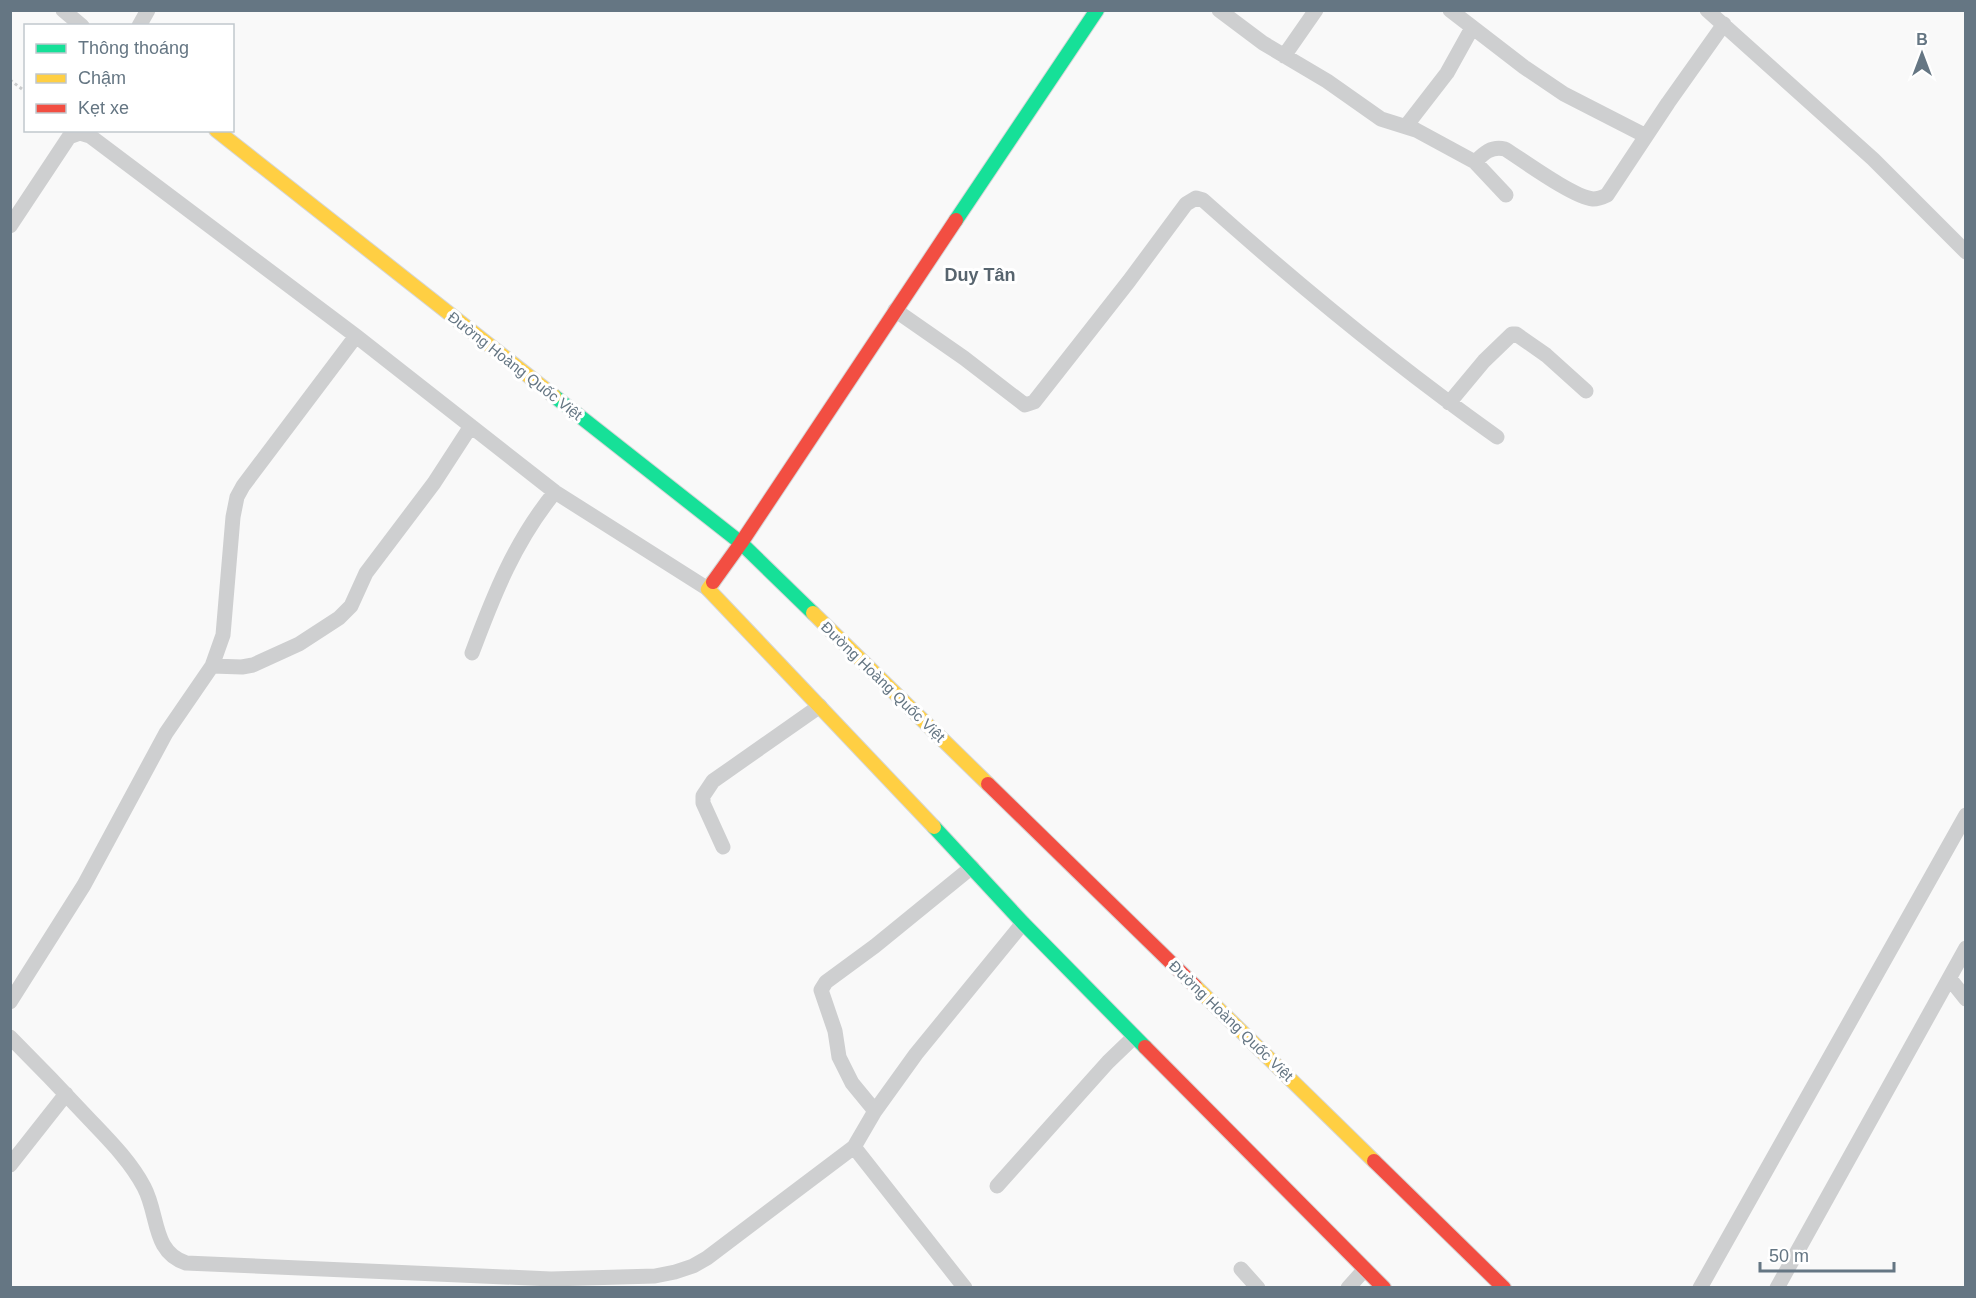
<svg xmlns="http://www.w3.org/2000/svg" width="1976" height="1298" font-family="Arial,sans-serif">
  <rect width="100%" height="100%" fill="#f9f9f9"/>
  <g fill="none" stroke-linecap="round" stroke-linejoin="round">
    <g stroke="#d5d6d7" stroke-width="16">
      <path id="fast" d="M956 220 1097 10
        M554 396 741 543 813 613
        M934 827 1023 923 1145 1047"/>
    </g>
    <g stroke="#d5d6d7" stroke-width="16">
      <path id="slow" d="M216 130 554 396
        M713 582 708 589 934 827
        M813 613 988 784
        M1195 986 1374 1161"/>
    </g>
    <g stroke="#d5d6d7" stroke-width="16">
      <path id="jam" d="M713 582 741 543 956 220
        M988 784 1195 986
        M1145 1047 1384 1288
        M1374 1161 1504 1288"/>
    </g>
    <path stroke="#cbcccd" stroke-width="3" stroke-dasharray="3 3" stroke-linecap="butt" d="M10 80 26 92"/>
    <path stroke="#cecfd0" stroke-width="15" d="M63 10 82 26
      M1219 10 1263 43 1327 81 1381 119 1416 130 1475 162 1506 195
      M1450 10 1524 67 1564 94 1646 136
      M1707 10 1873 159 1966 252
      M139 26 148 10
      M1284 56 1316 10
      M1406 126 1447 73 1472 28
      M1475 162C1484 153 1491 146 1505 149 1524 161 1573 197 1593 199 1598 199 1603 197 1607 195L1668 103 1724 24
      M10 226 69 137 80 133 90 136 356 336 555 492 708 589
      M895 310 964 358 1025 405 1034 402 1129 281 1186 204 1196 198 1203 200C1297 284 1394 364 1497 437
      M1449 403 1484 361 1512 334H1516L1546 355 1586 391
      M472 653C494 594 515 541 555 492
      M212 666 242 667 253 665 299 644 339 618 351 606 366 573 434 483 471 426
      M723 847 703 803V796L713 781 820 706
      M1950 979 1966 999
      M10 1002 84 885 166 733 212 666 223 635 233 517 237 497 243 486 356 336
      M10 1037C37 1064 64 1092 90 1120 110 1141 131 1162 144 1187 159 1215 152 1252 186 1263L551 1279 655 1276 675 1272 693 1266 707 1258 854 1147 875 1111 916 1054 1023 923
      M875 1111 852 1083 839 1057 835 1031 821 990 826 982 875 946 972 867
      M854 1147 965 1288
      M10 1165 66 1094
      M997 1186 1108 1062 1134 1037
      M1241 1269 1258 1288
      M1348 1288 1365 1269
      M1700 1288 1966 815
      M1777 1288 1966 948"/>
    <use href="#fast" stroke="#16e098" stroke-width="14"/>
    <use href="#slow" stroke="#ffcf43" stroke-width="14"/>
    <use href="#jam" stroke="#f24e42" stroke-width="14"/>
  </g>
  <g text-anchor="middle" stroke-width="6" stroke-linejoin="round" paint-order="stroke">
    <g font-size="15" fill="#657683" stroke="#fff">
      <text transform="translate(515 366) rotate(38)" y="5">Đường Hoàng Quốc Việt</text>
      <text transform="translate(883 682) rotate(44)" y="5">Đường Hoàng Quốc Việt</text>
      <text transform="translate(1231 1021) rotate(44)" y="5">Đường Hoàng Quốc Việt</text>
    </g>
    <g font-size="18" font-weight="bold" fill="#57646e" stroke="#fff">
      <text x="980" y="281">Duy Tân</text>
    </g>
  </g>
  <rect width="1976" height="1298" fill="none" stroke="#657683" stroke-width="24"/>
  <rect x="24" y="24" width="210" height="108" fill="#ffffff" stroke="#c1c8cd" stroke-width="1.5"/>
  <rect x="36" y="44" width="30" height="9" fill="#16e098" stroke="#c1c8cd" stroke-width="1.5"/>
  <text x="78" y="54" font-size="18" fill="#657683">Thông thoáng</text>
  <rect x="36" y="74" width="30" height="9" fill="#ffcf43" stroke="#c1c8cd" stroke-width="1.5"/>
  <text x="78" y="84" font-size="18" fill="#657683">Chậm</text>
  <rect x="36" y="104" width="30" height="9" fill="#f24e42" stroke="#c1c8cd" stroke-width="1.5"/>
  <text x="78" y="114" font-size="18" fill="#657683">Kẹt xe</text>
  <g transform="translate(1922 54)" stroke="#ffffff" stroke-width="4.5" paint-order="stroke">
  <path d="M0-4.5L10 22L0 15L-10 22Z" fill="#657683"/>
  <text y="-9" font-size="16" font-weight="bold" text-anchor="middle" fill="#657683">B</text>
  </g>
  <path d="M1760 1262v9h134v-9" fill="none" stroke="#657683" stroke-width="3"/>
  <text x="1769" y="1262" font-size="18" fill="#657683" stroke="#ffffff" stroke-width="4.5" paint-order="stroke">50 m</text>
</svg>
